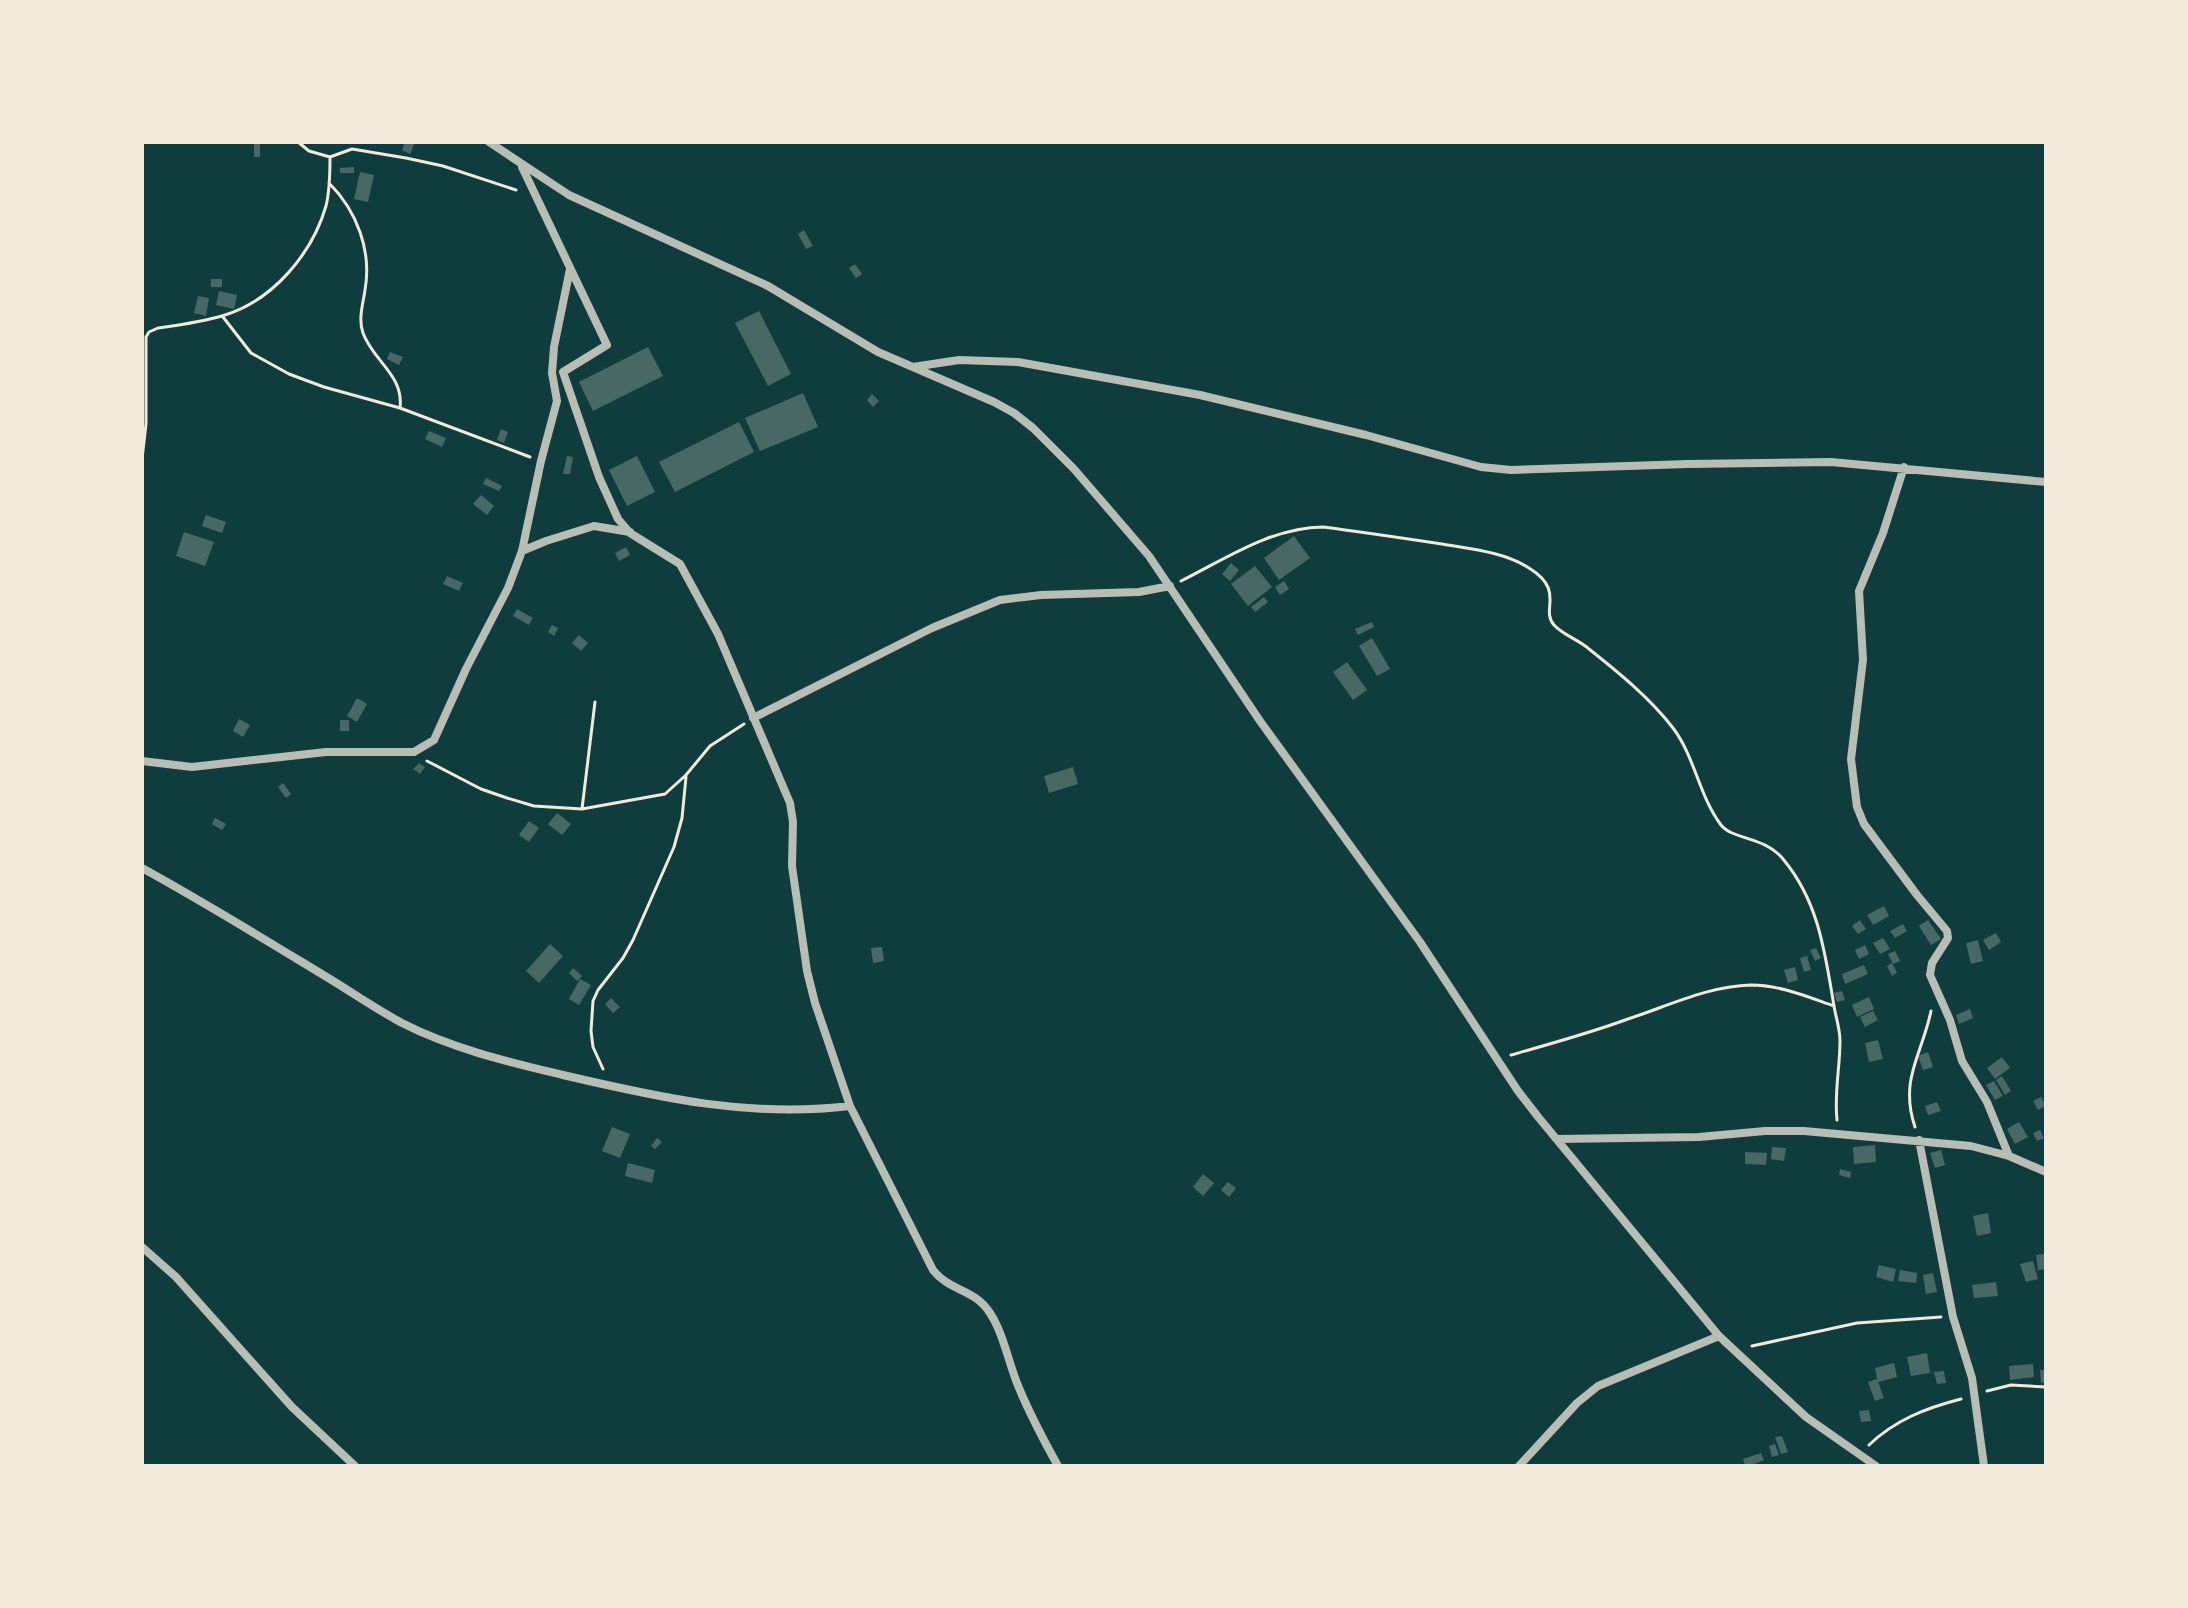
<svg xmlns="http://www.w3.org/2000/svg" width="2188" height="1608" font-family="Ubuntu,sans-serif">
  <rect width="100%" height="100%" fill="#0f3d3e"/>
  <path fill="#486865" d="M405 142H415L410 154 402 150Z
    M254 144H260V157H254Z
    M354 167V173H340V168Z
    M360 172 374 175 368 202 354 199Z
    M804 230 813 246 806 249 798 234Z
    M855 264 862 274 856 278 849 268Z
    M211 279H222V287H211Z
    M219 291 237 295 234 309 216 305Z
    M198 296 209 298 206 316 194 313Z
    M759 311 791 374 768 386 735 323Z
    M648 347 663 376 593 411 579 382Z
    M390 352 403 357 399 365 387 359Z
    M803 393 818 427 760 451 745 418Z
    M872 394 879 401 873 407 867 400Z
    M739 422 754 452 675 492 659 462Z
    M501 429 508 432 504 443 497 440Z
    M429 431 446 438 442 447 425 439Z
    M567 456 573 457 570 474H563Z
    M637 456 655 492 627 506 609 470Z
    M486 478 502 486 499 491 483 484Z
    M481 495 494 506 487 515 473 504Z
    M206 515 226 522 222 533 202 526Z
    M184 532 214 542 205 566 176 556Z
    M1294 536 1310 558 1279 580 1264 558Z
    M626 547 630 555 619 561 615 553Z
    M1231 563 1239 570 1230 581 1222 574Z
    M1255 566 1272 587 1248 606 1231 584Z
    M447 576 463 583 459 591 443 584Z
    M1284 581 1289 589 1280 595 1275 587Z
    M1264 597 1268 602 1255 612 1251 607Z
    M517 609 533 618 529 625 513 616Z
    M1372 622 1374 627 1358 635 1355 629Z
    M552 625 558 628 554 636 548 632Z
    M579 635 588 643 581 651 572 643Z
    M1372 638 1390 669 1377 676 1359 646Z
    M1347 662 1367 690 1353 700 1333 672Z
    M357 698 367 704 357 722 347 716Z
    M239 719 250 725 243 737 233 731Z
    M340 720H349V731H340Z
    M419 763 425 767 420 774 413 769Z
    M1073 767 1078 784 1049 793 1044 776Z
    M283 783 291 794 286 798 278 787Z
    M557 813 571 824 562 835 548 824Z
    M215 818 226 824 222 830 212 824Z
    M529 821 539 828 529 842 519 835Z
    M1884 906 1889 916 1873 925 1867 915Z
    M1860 920 1866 929 1858 934 1852 926Z
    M1928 920 1941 939 1931 945 1919 926Z
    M1903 924 1907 931 1895 938 1890 931Z
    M1996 933 2001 942 1989 950 1983 940Z
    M1883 938 1890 949 1880 954 1873 943Z
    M1978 940 1983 961 1971 964 1966 943Z
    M550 944 563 956 539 983 526 971Z
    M1865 945 1869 954 1859 959 1855 950Z
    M882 947 884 961 873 963 871 948Z
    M1816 948 1821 958 1815 961 1810 950Z
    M1895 951 1900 961 1893 964 1888 954Z
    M1807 956 1811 970 1804 972 1800 958Z
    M1892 963 1897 973 1892 976 1887 966Z
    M1864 965 1868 974 1845 984 1842 974Z
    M1795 967 1798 980 1788 983 1784 970Z
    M573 968 582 976 577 981 569 973Z
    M580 979 591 985 579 1005 569 999Z
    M1842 991 1845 1000 1837 1002 1834 993Z
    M1869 997 1874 1009 1857 1017 1852 1005Z
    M611 998 620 1007 613 1013 605 1004Z
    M1970 1009 1973 1018 1959 1024 1956 1015Z
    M1873 1011 1878 1020 1865 1027 1860 1017Z
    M1878 1040 1883 1059 1869 1062 1865 1043Z
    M1928 1052 1933 1067 1923 1070 1918 1056Z
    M2002 1057 2010 1068 1995 1079 1987 1068Z
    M2002 1076 2011 1091 2005 1095 1996 1080Z
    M1994 1081 2003 1096 1995 1100 1986 1085Z
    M2041 1097 2046 1106 2038 1110 2033 1101Z
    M1937 1102 1941 1111 1928 1115 1925 1106Z
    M2019 1122 2028 1137 2015 1144 2007 1129Z
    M612 1127 630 1134 620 1158 602 1151Z
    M2040 1130 2044 1138 2037 1141 2033 1133Z
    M657 1138 662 1142 655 1149 651 1146Z
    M1875 1145 1876 1162 1854 1164 1853 1147Z
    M1772 1147 1786 1148 1784 1161 1771 1159Z
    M1941 1150 1945 1165 1935 1168 1930 1153Z
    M1745 1152 1767 1153 1766 1165 1745 1164Z
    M628 1163 655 1170 652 1183 625 1176Z
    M1840 1169 1851 1172 1850 1178 1839 1175Z
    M1203 1174 1214 1183 1203 1196 1193 1187Z
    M1228 1182 1236 1188 1229 1197 1221 1190Z
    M1988 1213 1991 1233 1977 1236 1973 1216Z
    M2044 1254 2046 1269 2038 1270 2036 1255Z
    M2033 1261 2038 1279 2026 1282 2020 1264Z
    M1879 1265 1896 1269 1893 1282 1876 1277Z
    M1900 1270 1917 1273 1916 1283 1898 1281Z
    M1933 1273 1937 1292 1926 1294 1923 1275Z
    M1996 1282 1998 1296 1974 1298 1972 1285Z
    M1927 1353 1930 1373 1911 1376 1907 1357Z
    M1894 1363 1897 1377 1878 1382 1884 1398 1875 1401 1868 1382 1877 1379 1875 1368Z
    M2033 1364 2034 1377 2010 1380 2009 1366Z
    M2040 1370H2046V1382L2041 1383Z
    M1944 1371 1946 1383 1937 1384 1934 1372Z
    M1869 1410 1871 1421 1861 1422 1859 1411Z
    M1782 1436 1788 1452 1781 1454 1775 1437Z
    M1775 1444 1779 1455 1772 1457 1769 1446Z
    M1761 1453 1764 1460 1754 1464V1466H1745L1743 1459Z"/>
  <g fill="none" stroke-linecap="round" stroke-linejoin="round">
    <path stroke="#f1e9da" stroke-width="3" d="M298 142 309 151 330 157 352 149 406 158 443 166 516 190
      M329 183C357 211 372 251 365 290 363 304 358 319 363 333 373 361 404 375 400 408
      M223 317 251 353 289 374 324 387 400 408 530 457
      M142 459 146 424V337L149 332 158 328C180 325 203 322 225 315 273 300 312 254 326 206 330 190 330 173 330 157
      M1181 581C1227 558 1270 528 1323 527 1362 532 1402 538 1442 544 1471 549 1504 552 1529 568 1566 591 1540 609 1554 625 1563 635 1579 640 1589 649 1618 672 1650 698 1673 728 1695 757 1699 796 1721 825 1733 840 1764 836 1783 859 1819 902 1825 953 1834 1006 1836 1018 1840 1029 1840 1041 1840 1068 1834 1093 1837 1120
      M427 761 481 789 507 798 534 806 582 809 665 794 686 775 710 746 744 724
      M582 809 595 702
      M1511 1055C1550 1044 1590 1033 1628 1019 1668 1006 1708 986 1751 985 1780 985 1808 997 1834 1006
      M603 1069 593 1047 591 1031 593 1001 598 990 623 958 633 940 674 847 682 818 686 777
      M1915 1127C1899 1079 1922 1055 1931 1011
      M1752 1346 1857 1323 1941 1317
      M1987 1391 2011 1385 2046 1387
      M1869 1445C1895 1420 1926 1408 1961 1399"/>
    <path stroke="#b8beb3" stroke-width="8" d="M489 142 569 195 768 286 878 352 994 402 1014 413 1033 428 1074 469 1149 556 1260 721 1420 942 1518 1091 1539 1118 1719 1336 1806 1417 1876 1466
      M522 167 607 345 563 372 599 477 618 519 630 533 680 564 718 634 790 803 793 822 792 866 807 971 815 1003 850 1106 933 1270C950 1292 974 1288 990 1313 1003 1333 1008 1360 1017 1383 1028 1411 1043 1439 1058 1466
      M913 367 959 360 1018 362 1200 395 1366 435 1481 467 1511 470 1687 464 1831 462 2046 482
      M1904 467 1883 533 1859 591 1863 660 1851 759 1857 807 1864 824 1917 895 1947 931 1948 938 1932 963 1930 975 1950 1020 1962 1061 1987 1102 2009 1156
      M522 551 546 541 594 526 630 532
      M753 718 932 628 1000 600 1041 595 1139 592 1170 586
      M142 761 192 767 326 752H414L434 740 466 669 508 588 522 551 541 461 557 401 552 373 554 347 570 269
      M142 868C204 902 264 939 325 976 350 991 376 1009 402 1023 453 1049 509 1062 563 1075 661 1098 750 1118 850 1106
      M1557 1139 1699 1137 1765 1131H1804L1971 1146 2009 1156 2046 1172
      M1919 1140 1953 1317 1972 1378 1984 1466
      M142 1247 176 1277 292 1407 355 1466
      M1519 1466 1577 1403 1598 1386 1719 1336"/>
  </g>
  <rect width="2188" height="1608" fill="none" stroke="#f1e9da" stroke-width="288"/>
</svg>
